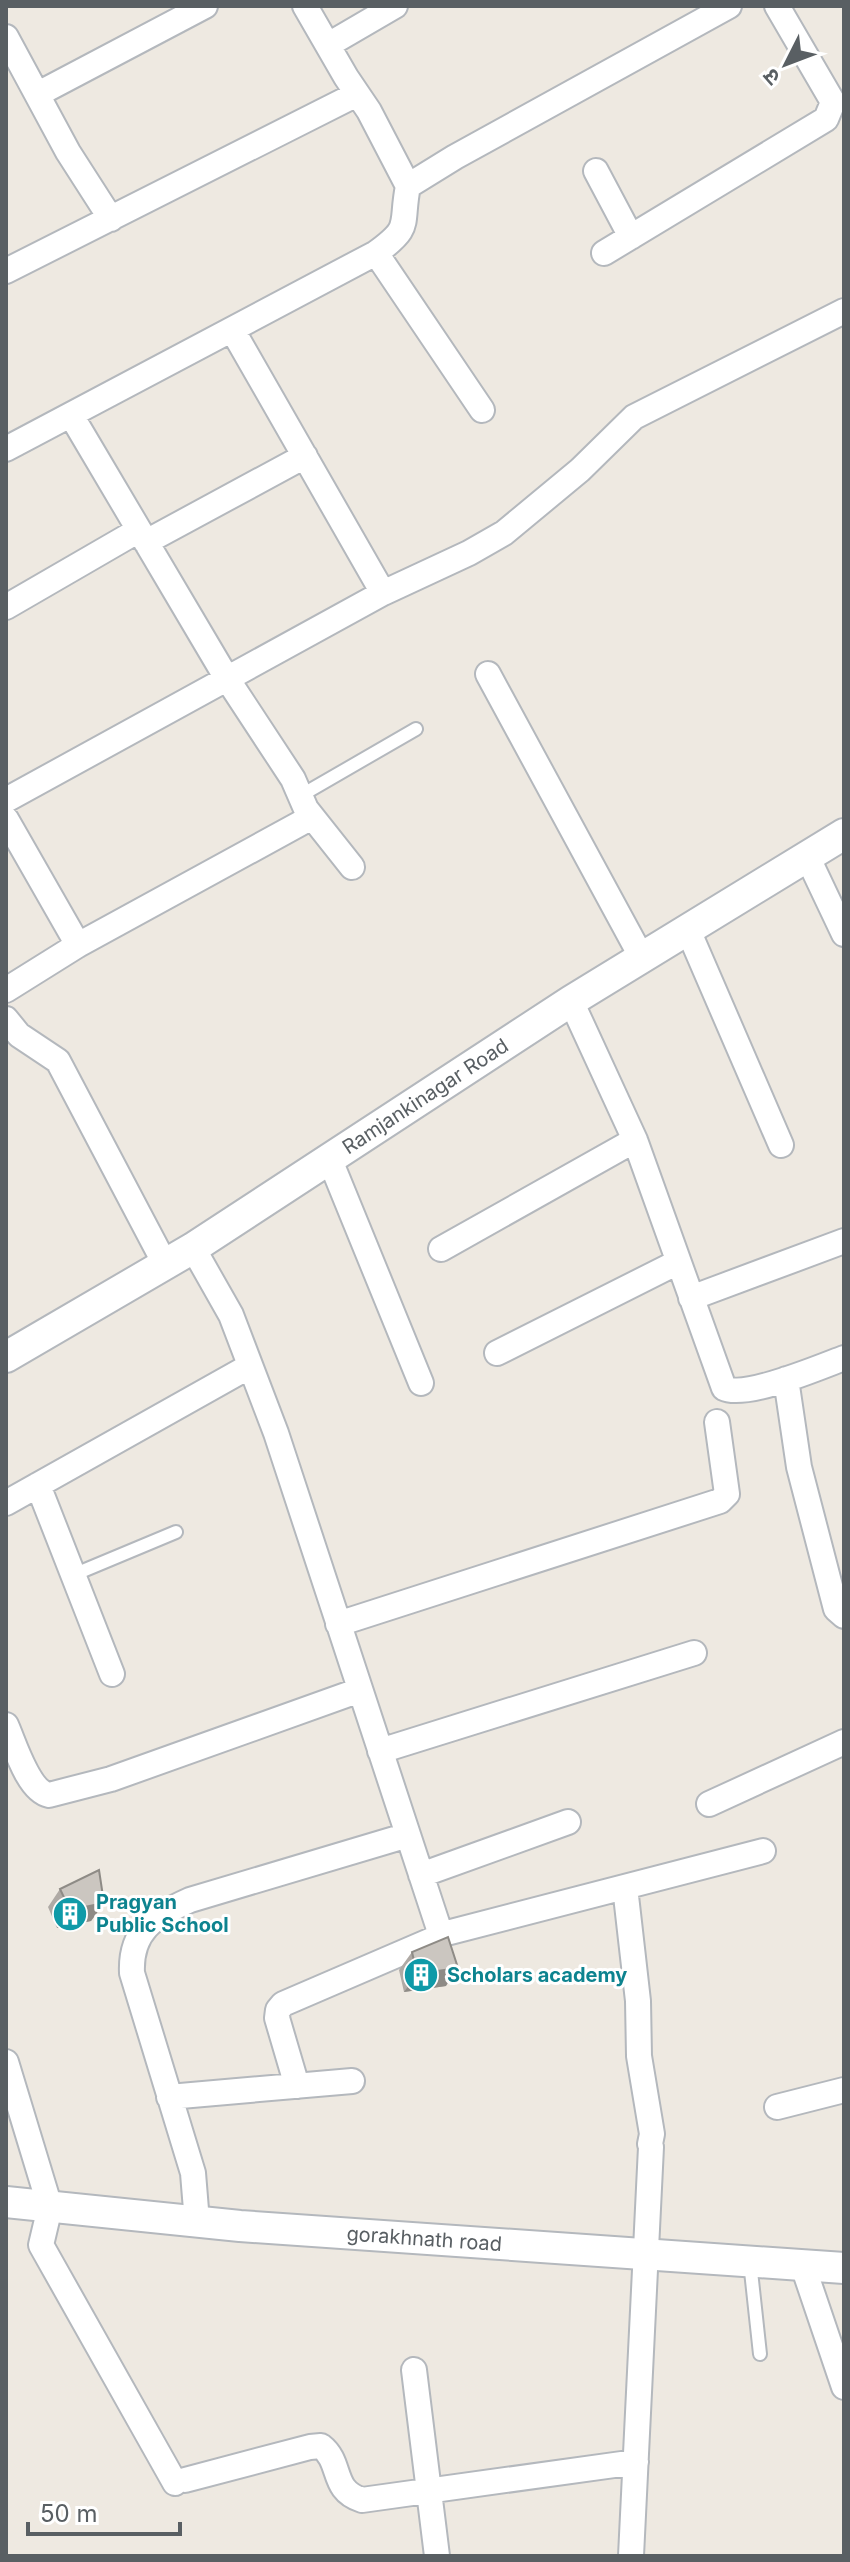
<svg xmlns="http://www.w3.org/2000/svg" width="850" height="2562" font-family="Inter,'Noto Sans Devanagari',sans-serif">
  <rect width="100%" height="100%" fill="#eee9e1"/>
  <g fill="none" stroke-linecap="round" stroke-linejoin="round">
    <g stroke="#b4b8bd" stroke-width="16">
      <path id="service" d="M300 796 416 729
        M73 1575 176 1532
        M750 2262 760 2354"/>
    </g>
    <g stroke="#b4b8bd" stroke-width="28">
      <path id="minor" d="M305 6 346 77 369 111 408 186
        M6 37 68 152 111 219
        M328 45 395 6
        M38 94 205 6
        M596 171 631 237
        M376 253 482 410
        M604 253 826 119 833 102 777 6
        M6 271 357 94
        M233 331 383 593
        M71 415 226 677 293 779 306 809 352 867
        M6 449 376 253C413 226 400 226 408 186L455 157 729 6
        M146 542 305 456
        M6 607 139 530
        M488 674 642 958
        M6 800 383 593 469 553 504 533 580 470 634 417 844 311
        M6 819 78 945
        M807 856 844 934
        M688 930 781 1145
        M6 990 78 945 312 817
        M571 1001 635 1140 724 1388C745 1399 820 1367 844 1358
        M6 1019 19 1035 58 1061 165 1264
        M330 1160 421 1383
        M193 1248 231 1315 276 1433 439 1929V1935
        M441 1249 635 1140
        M691 1298 844 1241
        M497 1353 678 1262
        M786 1379 799 1467 836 1609 844 1616
        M38 1485 112 1674
        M6 1503 250 1366
        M338 1624 720 1501 727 1494 717 1422
        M6 1725C15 1745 28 1791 49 1795L111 1779 360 1690
        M380 1751 694 1653
        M709 1804 844 1742
        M421 1875 568 1822
        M625 1887 638 2001 639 2056 652 2134 650 2144 651 2147 631 2556
        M6 2062 50 2207 41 2245 175 2483
        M297 2086 277 2018 278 2010 283 2004 434 1939 439 1935 763 1851
        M169 2097 352 2081
        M777 2107 844 2090
        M197 2222 193 2173 132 1973C130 1931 154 1916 190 1900L408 1835
        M803 2266 844 2387
        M414 2370 437 2556
        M185 2480 310 2447 321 2446C343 2463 330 2490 362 2500L636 2462"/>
    </g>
    <g stroke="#b4b8bd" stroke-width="34">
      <g id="tertiary">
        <path id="s1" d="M6 1357 193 1248 571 1001 844 834"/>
        <path id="s2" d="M6 2202 240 2226 844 2268"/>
      </g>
    </g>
    <use href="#service" stroke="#fff" stroke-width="12"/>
    <use href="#minor" stroke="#fff" stroke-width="24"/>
    <use href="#tertiary" stroke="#fff" stroke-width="30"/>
  </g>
  <path fill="#afaaa5" d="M60 1889 104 1903 91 1921 57 1928 48 1907Z
    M412 1952 446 1986 404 1992 399 1970Z"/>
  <path fill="#8e8b86" d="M104 1903 91 1921 57 1928 70 1910Z
    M458 1968 446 1986 404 1992 417 1974Z"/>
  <path fill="#cbc6c0" stroke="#8e8b86" stroke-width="2" d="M99 1870 104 1903 70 1910 60 1889Z
    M448 1937 458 1968 417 1974 412 1952Z"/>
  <defs>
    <g id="building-disc" transform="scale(1.8)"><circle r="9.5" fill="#0f9aa8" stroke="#fff"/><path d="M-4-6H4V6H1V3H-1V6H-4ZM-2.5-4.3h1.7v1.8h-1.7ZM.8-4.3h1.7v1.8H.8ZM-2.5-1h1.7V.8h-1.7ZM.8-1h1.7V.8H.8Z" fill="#fff"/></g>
  </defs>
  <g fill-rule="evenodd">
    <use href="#building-disc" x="70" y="1914"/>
    <use href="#building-disc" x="421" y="1975"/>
  </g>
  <g text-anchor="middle" stroke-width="6" stroke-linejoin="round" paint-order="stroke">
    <g font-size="20" fill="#595f63" stroke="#fff">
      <text dy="7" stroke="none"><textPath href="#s1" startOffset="494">Ramjankinagar Road</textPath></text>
      <text dy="7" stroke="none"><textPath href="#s2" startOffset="420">gorakhnath road</textPath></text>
    </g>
    <g font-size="20" font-weight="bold" fill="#0d838f" stroke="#fff" text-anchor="start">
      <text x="96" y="1909">Pragyan<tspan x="96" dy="23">Public School</tspan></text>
      <text x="447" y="1982">Scholars academy</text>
    </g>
  </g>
  <rect width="850" height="2562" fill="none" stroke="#595f63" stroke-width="16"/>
  <g transform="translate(786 64) rotate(228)" stroke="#ffffff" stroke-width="6" paint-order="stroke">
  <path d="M0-6L14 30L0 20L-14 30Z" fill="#595f63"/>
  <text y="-12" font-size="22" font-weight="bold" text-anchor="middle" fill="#595f63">उ</text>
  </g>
  <path d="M28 2522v12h152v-12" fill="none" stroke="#595f63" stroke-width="4"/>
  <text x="40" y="2522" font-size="24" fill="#595f63" stroke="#ffffff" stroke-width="6" paint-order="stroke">50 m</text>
</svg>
